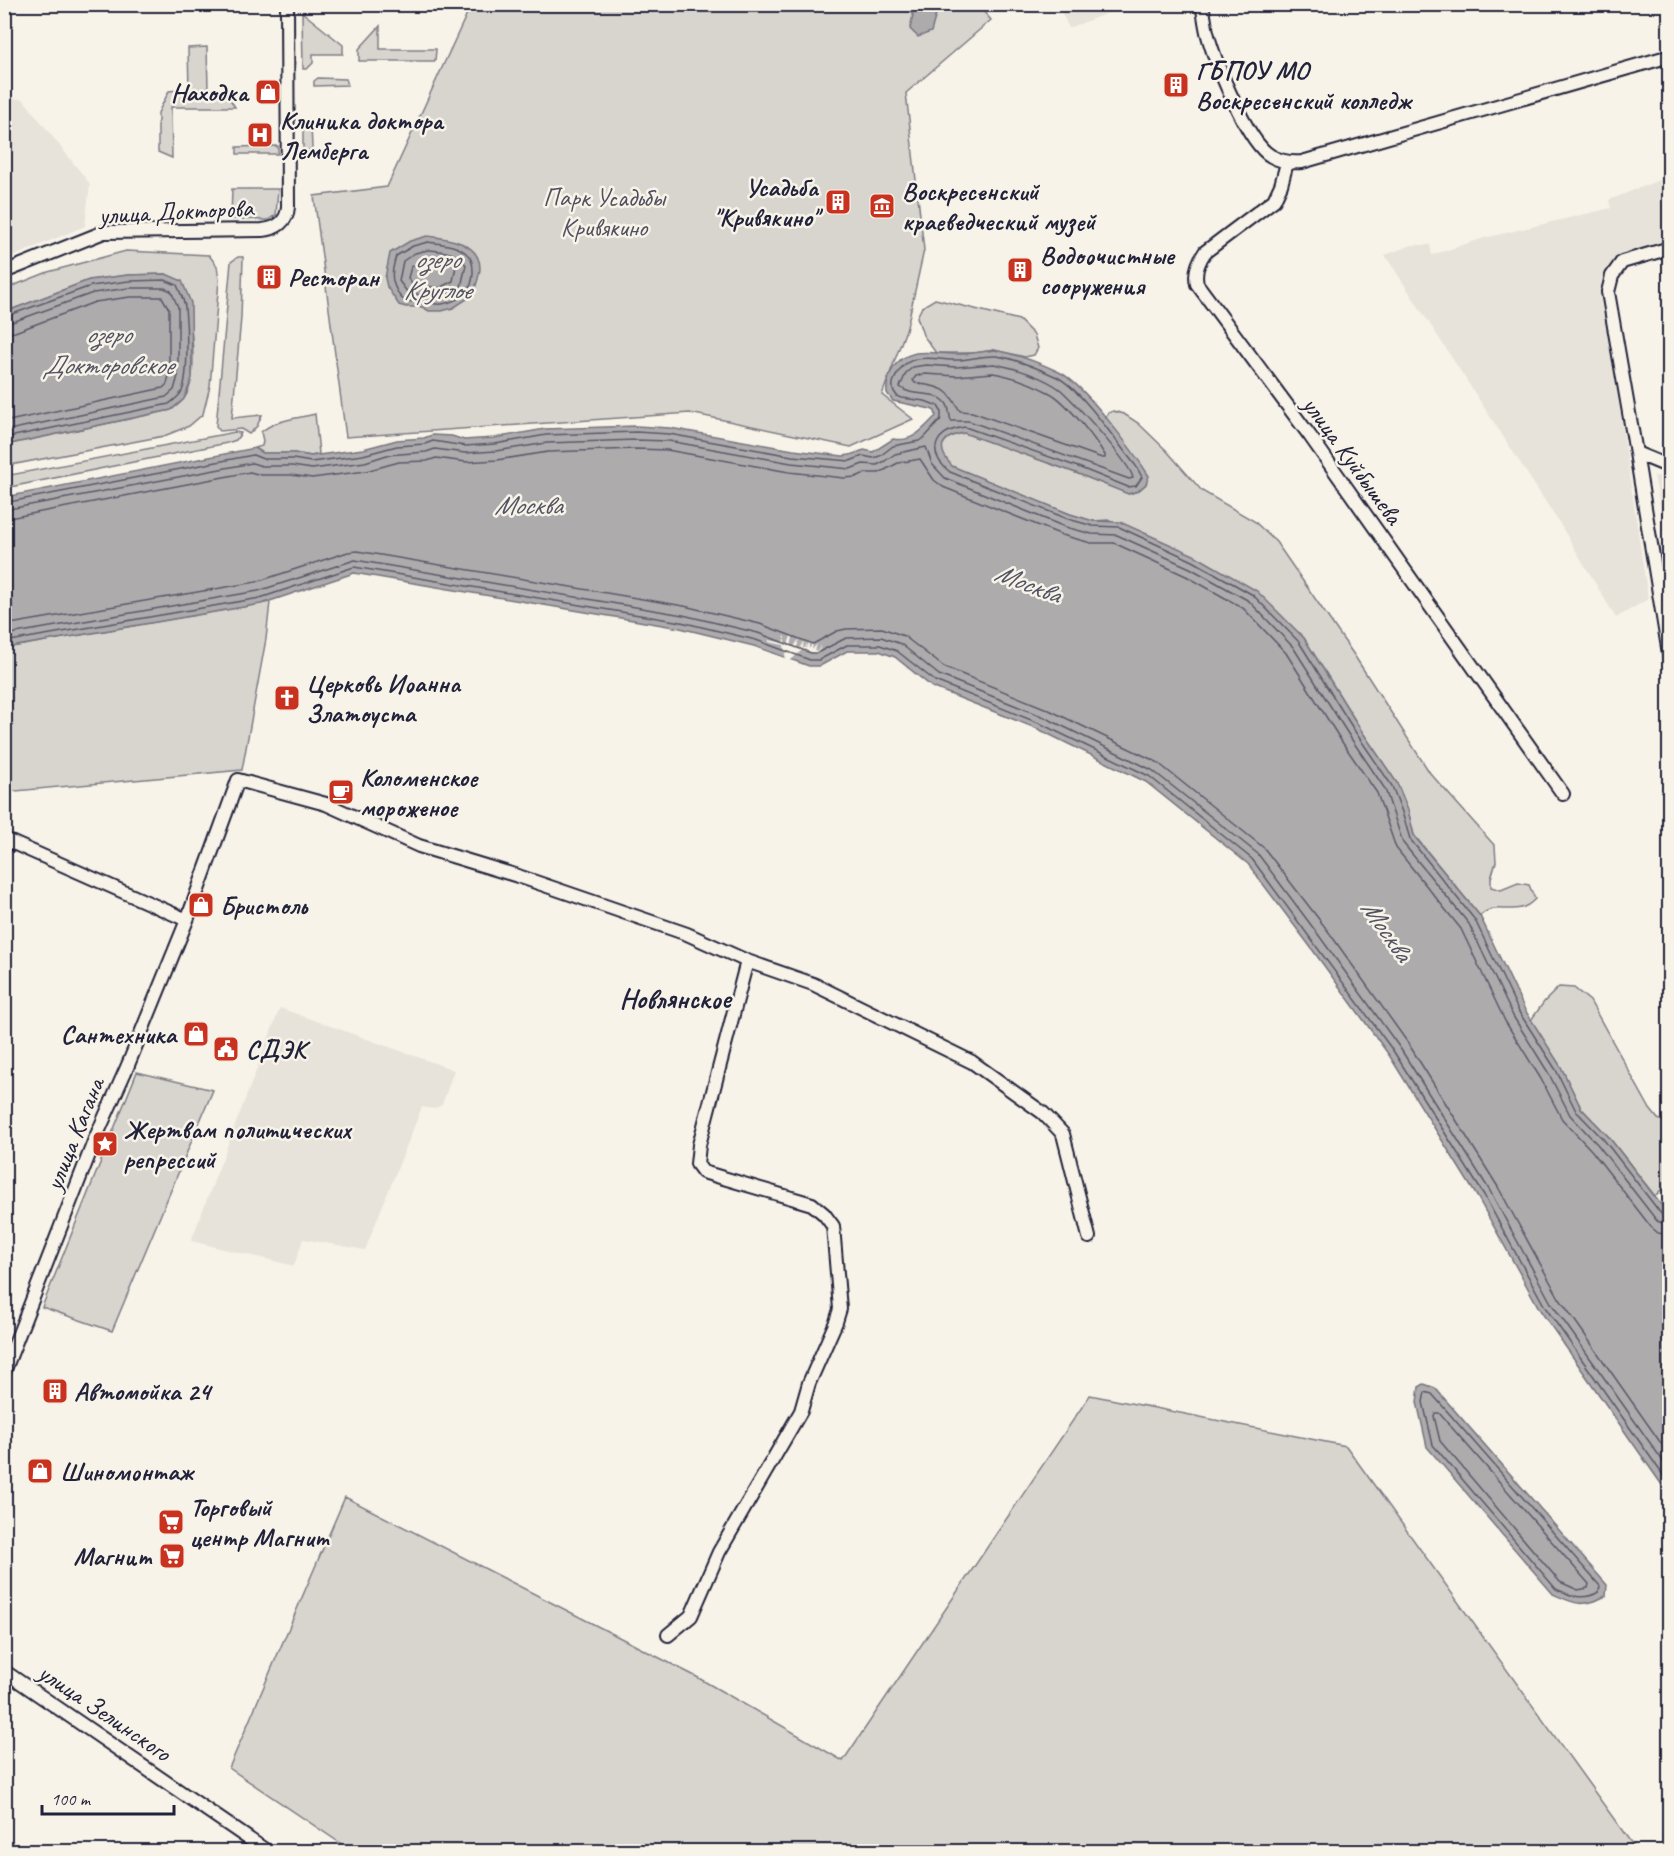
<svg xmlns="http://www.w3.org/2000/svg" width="1674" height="1856" font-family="Caveat,sans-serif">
  <rect width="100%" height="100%" fill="#f7f3e8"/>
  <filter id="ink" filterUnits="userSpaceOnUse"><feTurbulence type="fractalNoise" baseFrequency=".0167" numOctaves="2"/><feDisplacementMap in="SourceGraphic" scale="12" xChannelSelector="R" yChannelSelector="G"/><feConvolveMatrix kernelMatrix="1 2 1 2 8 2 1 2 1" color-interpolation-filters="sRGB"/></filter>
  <g filter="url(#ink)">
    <path fill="#e7e3db" d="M1058 5H1129L1069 28Z
      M5 99H23L90 184 85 226 5 260Z
      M1669 176V241L1618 260 1601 282 1648 599 1616 618 1560 524 1385 255 1412 245H1430L1432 255 1484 238 1611 208 1609 200Z
      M1654 476 1669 477V553L1656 485Z
      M280 1008 454 1070 442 1105 433 1109 422 1107 365 1250 303 1239 294 1266 191 1241Z"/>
    <path fill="#d8d5cf" stroke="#7d7c85" stroke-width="1.5" d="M977 4 991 20 906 93 924 250 907 327 882 395 913 419 851 447 690 413 346 437 314 196 387 187 471 5Z
      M302 12 343 45V54H313V63L307 69H303Z
      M380 26V49H436L435 61H359V49Z
      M207 47 208 89 224 90 235 107H171L172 158 158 152V113L169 91 189 89 188 48Z
      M318 78 346 79 348 85 314 86V81Z
      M303 120 307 121 311 126 312 148 303 154Z
      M278 146V154H237V147Z
      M232 189H278L276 215 268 220 231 219Z
      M126 251 209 255 217 266 219 280 210 386 203 414 189 426 164 436 5 466V445L171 410C176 406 182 403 185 397 200 375 190 319 186 293L184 287 166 274 128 275 89 280 5 312V289L48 272Z
      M238 257H243L241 318 232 418 262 415 257 426 249 434 241 429 220 431 216 426 231 262Z
      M935 299 1019 320 1034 335 1038 348 1034 355 1025 357 994 350 975 353H936L923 335 917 317 922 307Z
      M1113 411 1124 414 1138 423 1166 450 1202 491 1254 521 1276 542 1354 655 1430 773 1495 846 1496 862 1491 878V887L1501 890 1518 883 1529 885 1535 899C1516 920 1496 899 1480 916L1414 835 1408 810 1397 783 1361 730 1304 638 1282 618 1108 520 1093 521 1070 514 951 466 944 457 941 448C946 437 953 435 964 433L1076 473 1129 494 1138 491 1146 484 1124 442 1106 418 1108 413Z
      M315 414 319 454 311 456 294 453H263L255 448 262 446 263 441 261 432C277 419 296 419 315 414Z
      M235 432 241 433 236 440 227 443 5 488V476Z
      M270 602 266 639 242 770 5 792V648Z
      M1559 987 1574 988 1590 1001 1650 1109 1658 1119 1669 1123V1187L1662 1189 1655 1196 1608 1136 1581 1108 1561 1067 1531 1020 1544 1002Z
      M137 1072 213 1090 112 1331 42 1307Z
      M1090 1395 1346 1446 1637 1851H352L229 1768 345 1497 695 1676 843 1761Z"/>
    <path fill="#aeabad" stroke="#76747f" stroke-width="1.5" d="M905 5H932L936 14 931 32 918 37 910 29 913 15Z
      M427 236C446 238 480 242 480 268 480 276 475 287 473 295L453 308 442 311H429L422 307H406L399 305 387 287 385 278 390 253 410 241Z
      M166 274 182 281 191 303 192 378 184 399 171 410 5 445V312L89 280 128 275Z
      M994 350C1016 354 1038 362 1059 372 1083 383 1134 452 1149 476L1146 484 1138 491 1128 494 1076 473 964 433C940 437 936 448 952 466L1070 514 1093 521 1120 522 1196 556 1257 591 1304 638 1361 730 1397 783 1408 810 1414 836 1480 916 1525 1010 1561 1067 1581 1108 1608 1136 1669 1215V1495L1540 1310 1478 1198 1389 1055 1309 945 1248 864 1146 782 1038 729 932 687 895 657 879 651H847L820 666H809L754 646 680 628 354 573 261 604 5 648V497L255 448 263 453H294L311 456 363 449 397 440 424 438 432 435 452 436 464 440 494 438 545 429 636 426 670 428 793 450 843 456 850 455 864 450 873 452 893 439C914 443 924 427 936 416L935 411 931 409 893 401 887 393C886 384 888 378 892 370 906 345 932 354 956 354 969 354 981 352 994 350Z
      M1424 1384 1435 1388 1607 1585 1606 1596C1581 1608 1576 1604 1553 1594L1427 1447 1417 1402 1419 1387Z"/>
    <path fill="#f7f3e8" d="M785 635V644L788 645 791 636 793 637 791 647H794L799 639 797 648 800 649 804 640 803 648H805L807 642 806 649 809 642V649L813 643 812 650 817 644 815 651 817 652 821 645 818 654 802 650 789 662H786L784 645 769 642V640L783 643Z"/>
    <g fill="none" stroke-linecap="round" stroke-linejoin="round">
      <path stroke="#5a5969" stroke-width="1.5" d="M428 242C441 244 457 244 467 254 476 262 474 283 467 292 462 298 450 303 442 304 434 305 428 302 420 301 415 301 410 302 406 301 401 299 399 296 397 291 390 279 392 270 396 256L413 246Z
        M428 250C442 251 458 252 466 265L461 287C440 301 431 295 408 293L399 281 403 261 415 253Z
        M429 259 443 260 456 266 453 281 439 288 412 284 408 278 411 267Z
        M4 317 91 286 129 281 165 280 177 285C180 292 184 300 185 307 187 327 189 374 182 391 179 397 174 400 169 404L4 438
        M4 325 93 293 129 288H164L171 291 178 307V376L174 390 166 397 4 431
        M4 334 15 332 95 302 130 297H162L169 309V375L167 384 163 388 4 422
        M994 364C1016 368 1044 377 1061 390 1075 403 1131 464 1133 478L1129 479 969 421H951C949 416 950 408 946 403 935 389 912 398 900 387L906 373 913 367 926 365 956 367Z
        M993 373C1012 376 1033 384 1050 393 1066 401 1095 439 1105 455V458H1102L972 412 960 411C947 387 941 387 915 383L913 380 916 376 925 374 957 376Z
        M4 503 253 455 263 459H293L311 462 363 455 397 446 425 444 433 441 465 446 495 444 546 435 636 432 669 434 792 456 850 461 863 456 873 458 880 456 893 446 919 441 926 436 941 419V411L938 406 925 401 902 398 897 396 893 390C892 383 894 379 898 373 910 350 938 361 960 360 972 359 985 355 996 356 1013 358 1042 370 1057 377 1082 390 1117 443 1136 466L1142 477 1136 486 1128 487 1078 467 965 427C935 431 925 452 950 472L1068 519 1093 526 1119 527 1193 561 1253 595 1299 642 1356 733 1392 786 1402 812 1410 839 1475 920 1519 1012 1556 1070 1576 1111 1604 1140 1662 1215 1670 1218
        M4 510 252 463 262 466H292L312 469 365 462 387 455 426 452 435 449 465 453 496 451 547 443 636 440 669 441 791 463 850 469 863 464 877 465 885 461 895 454 926 447 932 464 945 478 1065 527 1092 534 1117 535 1190 568 1249 601 1293 647 1350 737 1385 789 1403 843 1469 924 1513 1016 1549 1074 1570 1115 1598 1145 1657 1221 1670 1226
        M4 519 250 472 261 475H291L312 478 366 471 399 462 427 461 436 458 466 462 497 460 548 452 636 449 667 450 789 472 844 478 856 477 865 473H879L898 463 920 459 934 480 943 487 1062 535 1091 543H1114L1186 576 1243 608 1286 653 1342 742 1377 793 1396 848 1461 929 1505 1021 1541 1079 1562 1119 1592 1151 1651 1227 1658 1233 1670 1235
        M4 625 256 582 348 552 357 551 684 606 760 624 813 644 837 631 846 629 882 628 904 636 944 667 1047 709 1157 762 1264 848 1328 931 1408 1043 1498 1187 1559 1298 1670 1456
        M4 635 258 591 355 560 683 615 758 633 811 653H817L846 638 881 637 901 644 939 675 1044 717 1152 770 1258 854 1320 937 1400 1048 1490 1191 1551 1303 1670 1471
        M4 642 260 598 354 567 681 622 756 640 810 660H819L847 645H880L897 651 935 681 1041 724 1149 776 1252 859 1394 1052 1484 1195 1545 1307 1670 1485
        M1425 1392 1432 1394 1600 1586 1599 1592C1583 1601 1571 1596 1556 1589L1433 1445 1423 1402Z
        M1435 1413H1439L1589 1584 1588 1588 1578 1590 1560 1582 1440 1441 1434 1416Z"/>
      <g stroke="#22223b" stroke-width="16">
        <path id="minor" d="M1202 4C1204 14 1205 23 1207 32 1214 59 1247 143 1271 156 1281 162 1290 163 1302 162L1670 56
          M1287 163 1281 185 1274 200 1205 252C1198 262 1194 272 1197 284L1310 436 1563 794
          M1670 248 1622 262 1612 276 1608 292 1636 453 1670 467
          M4 272 104 232 262 230C276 229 287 222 288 207L287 4
          M1636 453 1670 660
          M4 839 187 920
          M4 1372 95 1139 128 1065 187 920 238 780 326 804 419 846 518 876 687 934 747 961 813 984 972 1062 1043 1113 1063 1134 1089 1237
          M668 1635 691 1616 719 1552 801 1411 809 1383 836 1322 840 1309 833 1226 824 1214 812 1204 703 1172 697 1164 699 1145 747 961
          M4 1671 268 1852"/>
      </g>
      <use href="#minor" stroke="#f7f3e8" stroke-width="12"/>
    </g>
  </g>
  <defs>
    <g id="building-square" transform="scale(1.35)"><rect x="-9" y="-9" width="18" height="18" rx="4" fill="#c8321e" stroke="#f7f3e8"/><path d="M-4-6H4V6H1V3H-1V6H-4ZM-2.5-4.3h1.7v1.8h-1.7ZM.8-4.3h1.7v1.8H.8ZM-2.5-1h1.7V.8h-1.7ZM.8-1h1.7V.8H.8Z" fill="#fff"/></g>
    <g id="shop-square" transform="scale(1.35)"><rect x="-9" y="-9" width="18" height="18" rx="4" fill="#c8321e" stroke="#f7f3e8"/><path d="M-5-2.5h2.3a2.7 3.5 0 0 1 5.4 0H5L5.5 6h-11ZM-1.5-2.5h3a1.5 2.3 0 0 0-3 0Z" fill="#fff"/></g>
    <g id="hospital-square" transform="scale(1.35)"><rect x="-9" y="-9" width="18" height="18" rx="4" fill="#c8321e" stroke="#f7f3e8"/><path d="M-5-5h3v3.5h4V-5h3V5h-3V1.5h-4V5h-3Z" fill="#fff"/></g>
    <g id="museum-square" transform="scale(1.35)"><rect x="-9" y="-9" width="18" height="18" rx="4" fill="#c8321e" stroke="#f7f3e8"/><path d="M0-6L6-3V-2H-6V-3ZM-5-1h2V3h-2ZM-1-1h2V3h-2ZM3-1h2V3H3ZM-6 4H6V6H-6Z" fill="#fff"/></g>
    <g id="church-square" transform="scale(1.35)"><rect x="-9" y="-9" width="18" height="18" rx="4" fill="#c8321e" stroke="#f7f3e8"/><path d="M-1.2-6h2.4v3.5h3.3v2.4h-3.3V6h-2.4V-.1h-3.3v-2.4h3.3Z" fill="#fff"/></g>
    <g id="cafe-square" transform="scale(1.35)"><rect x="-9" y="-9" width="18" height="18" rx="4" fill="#c8321e" stroke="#f7f3e8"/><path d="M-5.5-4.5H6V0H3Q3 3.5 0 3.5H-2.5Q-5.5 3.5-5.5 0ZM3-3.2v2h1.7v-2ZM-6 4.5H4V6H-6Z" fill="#fff"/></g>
    <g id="civic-square" transform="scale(1.35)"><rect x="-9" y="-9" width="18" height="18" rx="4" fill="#c8321e" stroke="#f7f3e8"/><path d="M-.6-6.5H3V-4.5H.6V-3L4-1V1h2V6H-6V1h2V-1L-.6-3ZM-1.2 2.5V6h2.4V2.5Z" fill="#fff"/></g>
    <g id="sight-square" transform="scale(1.35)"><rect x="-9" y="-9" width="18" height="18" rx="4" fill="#c8321e" stroke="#f7f3e8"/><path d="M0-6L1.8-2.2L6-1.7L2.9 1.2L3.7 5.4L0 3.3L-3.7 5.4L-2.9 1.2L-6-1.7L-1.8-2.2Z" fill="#fff"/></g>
    <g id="supermarket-square" transform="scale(1.35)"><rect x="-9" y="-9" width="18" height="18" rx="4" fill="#c8321e" stroke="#f7f3e8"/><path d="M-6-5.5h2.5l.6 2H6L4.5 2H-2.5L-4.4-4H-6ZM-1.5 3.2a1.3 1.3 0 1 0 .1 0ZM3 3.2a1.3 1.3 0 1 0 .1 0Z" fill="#fff"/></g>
  </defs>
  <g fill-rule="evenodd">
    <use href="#building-square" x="1176" y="85"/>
    <use href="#shop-square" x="268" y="92"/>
    <use href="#hospital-square" x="260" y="135"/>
    <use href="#building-square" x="838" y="202"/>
    <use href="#museum-square" x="882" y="206"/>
    <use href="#building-square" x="1020" y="270"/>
    <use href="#building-square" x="269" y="277"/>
    <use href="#church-square" x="287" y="698"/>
    <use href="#cafe-square" x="341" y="792"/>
    <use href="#shop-square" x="201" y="905"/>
    <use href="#shop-square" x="196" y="1034"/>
    <use href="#civic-square" x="226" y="1049"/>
    <use href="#sight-square" x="105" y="1144"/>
    <use href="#building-square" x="55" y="1391"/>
    <use href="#shop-square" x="40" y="1471"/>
    <use href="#supermarket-square" x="171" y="1522"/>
    <use href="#supermarket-square" x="172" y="1556"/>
  </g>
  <g text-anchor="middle" stroke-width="5" stroke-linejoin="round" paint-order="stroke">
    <g font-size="26" font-weight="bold" fill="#22223b" stroke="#f7f3e8" text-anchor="start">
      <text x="1196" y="79">ГБПОУ МО<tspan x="1196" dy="30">Воскресенский колледж</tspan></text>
      <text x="248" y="101" text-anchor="end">Находка</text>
      <text x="280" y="129">Клиника доктора<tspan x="280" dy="30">Лемберга</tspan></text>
      <text x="818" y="196" text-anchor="end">Усадьба<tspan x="818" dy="30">"Кривякино"</tspan></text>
      <text x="902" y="200">Воскресенский<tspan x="902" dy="30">краеведческий музей</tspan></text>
      <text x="1040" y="264">Водоочистные<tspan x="1040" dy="30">сооружения</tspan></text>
      <text x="288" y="286">Ресторан</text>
      <text x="306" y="692">Церковь Иоанна<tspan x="306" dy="30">Златоуста</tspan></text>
      <text x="360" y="786">Коломенское<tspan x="360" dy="30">мороженое</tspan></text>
      <text x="220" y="914">Бристоль</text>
      <text x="176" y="1043" text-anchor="end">Сантехника</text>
      <text x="246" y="1058">СДЭК</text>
      <text x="124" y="1138">Жертвам политических<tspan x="124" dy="30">репрессий</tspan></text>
      <text x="74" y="1400">Автомойка 24</text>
      <text x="60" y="1480">Шиномонтаж</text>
      <text x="190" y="1516">Торговый<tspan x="190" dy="30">центр Магнит</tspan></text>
      <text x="152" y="1565" text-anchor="end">Магнит</text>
    </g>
    <g font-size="26" fill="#504f60" stroke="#f7f3e8">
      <text x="604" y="206">Парк Усадьбы<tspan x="604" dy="30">Кривякино</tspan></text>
    </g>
    <g font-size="26" fill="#22223b" stroke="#f7f3e8">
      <text transform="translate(176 211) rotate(-3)" y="9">улица Докторова</text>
      <text transform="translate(1353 460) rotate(54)" y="9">улица Куйбышева</text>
      <text transform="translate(74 1134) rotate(-68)" y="9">улица Кагана</text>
      <text transform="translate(105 1712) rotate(34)" y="9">улица Зелинского</text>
    </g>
    <g font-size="27" font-style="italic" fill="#535263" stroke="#f7f3e8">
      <text x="437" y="268">озеро<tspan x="437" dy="31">Круглое</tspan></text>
      <text x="108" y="343">озеро<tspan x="108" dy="31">Докторовское</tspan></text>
      <text x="528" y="514">Москва</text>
      <text transform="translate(1028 583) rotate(21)" y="9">Москва</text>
      <text transform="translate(1387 930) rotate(55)" y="9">Москва</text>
    </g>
    <g font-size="28" font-weight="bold" fill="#22223b" stroke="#f7f3e8">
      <text x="675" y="1008">Новлянское</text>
    </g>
  </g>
  <rect width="1674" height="1856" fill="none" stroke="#f7f3e8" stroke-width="24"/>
  <rect x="12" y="12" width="1650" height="1832" fill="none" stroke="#22223b" stroke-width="2" filter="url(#ink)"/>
  <path d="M42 1805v9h132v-9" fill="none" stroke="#22223b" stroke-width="3"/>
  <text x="51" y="1805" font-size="18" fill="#22223b" stroke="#f7f3e8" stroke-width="4.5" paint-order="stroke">100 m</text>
</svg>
